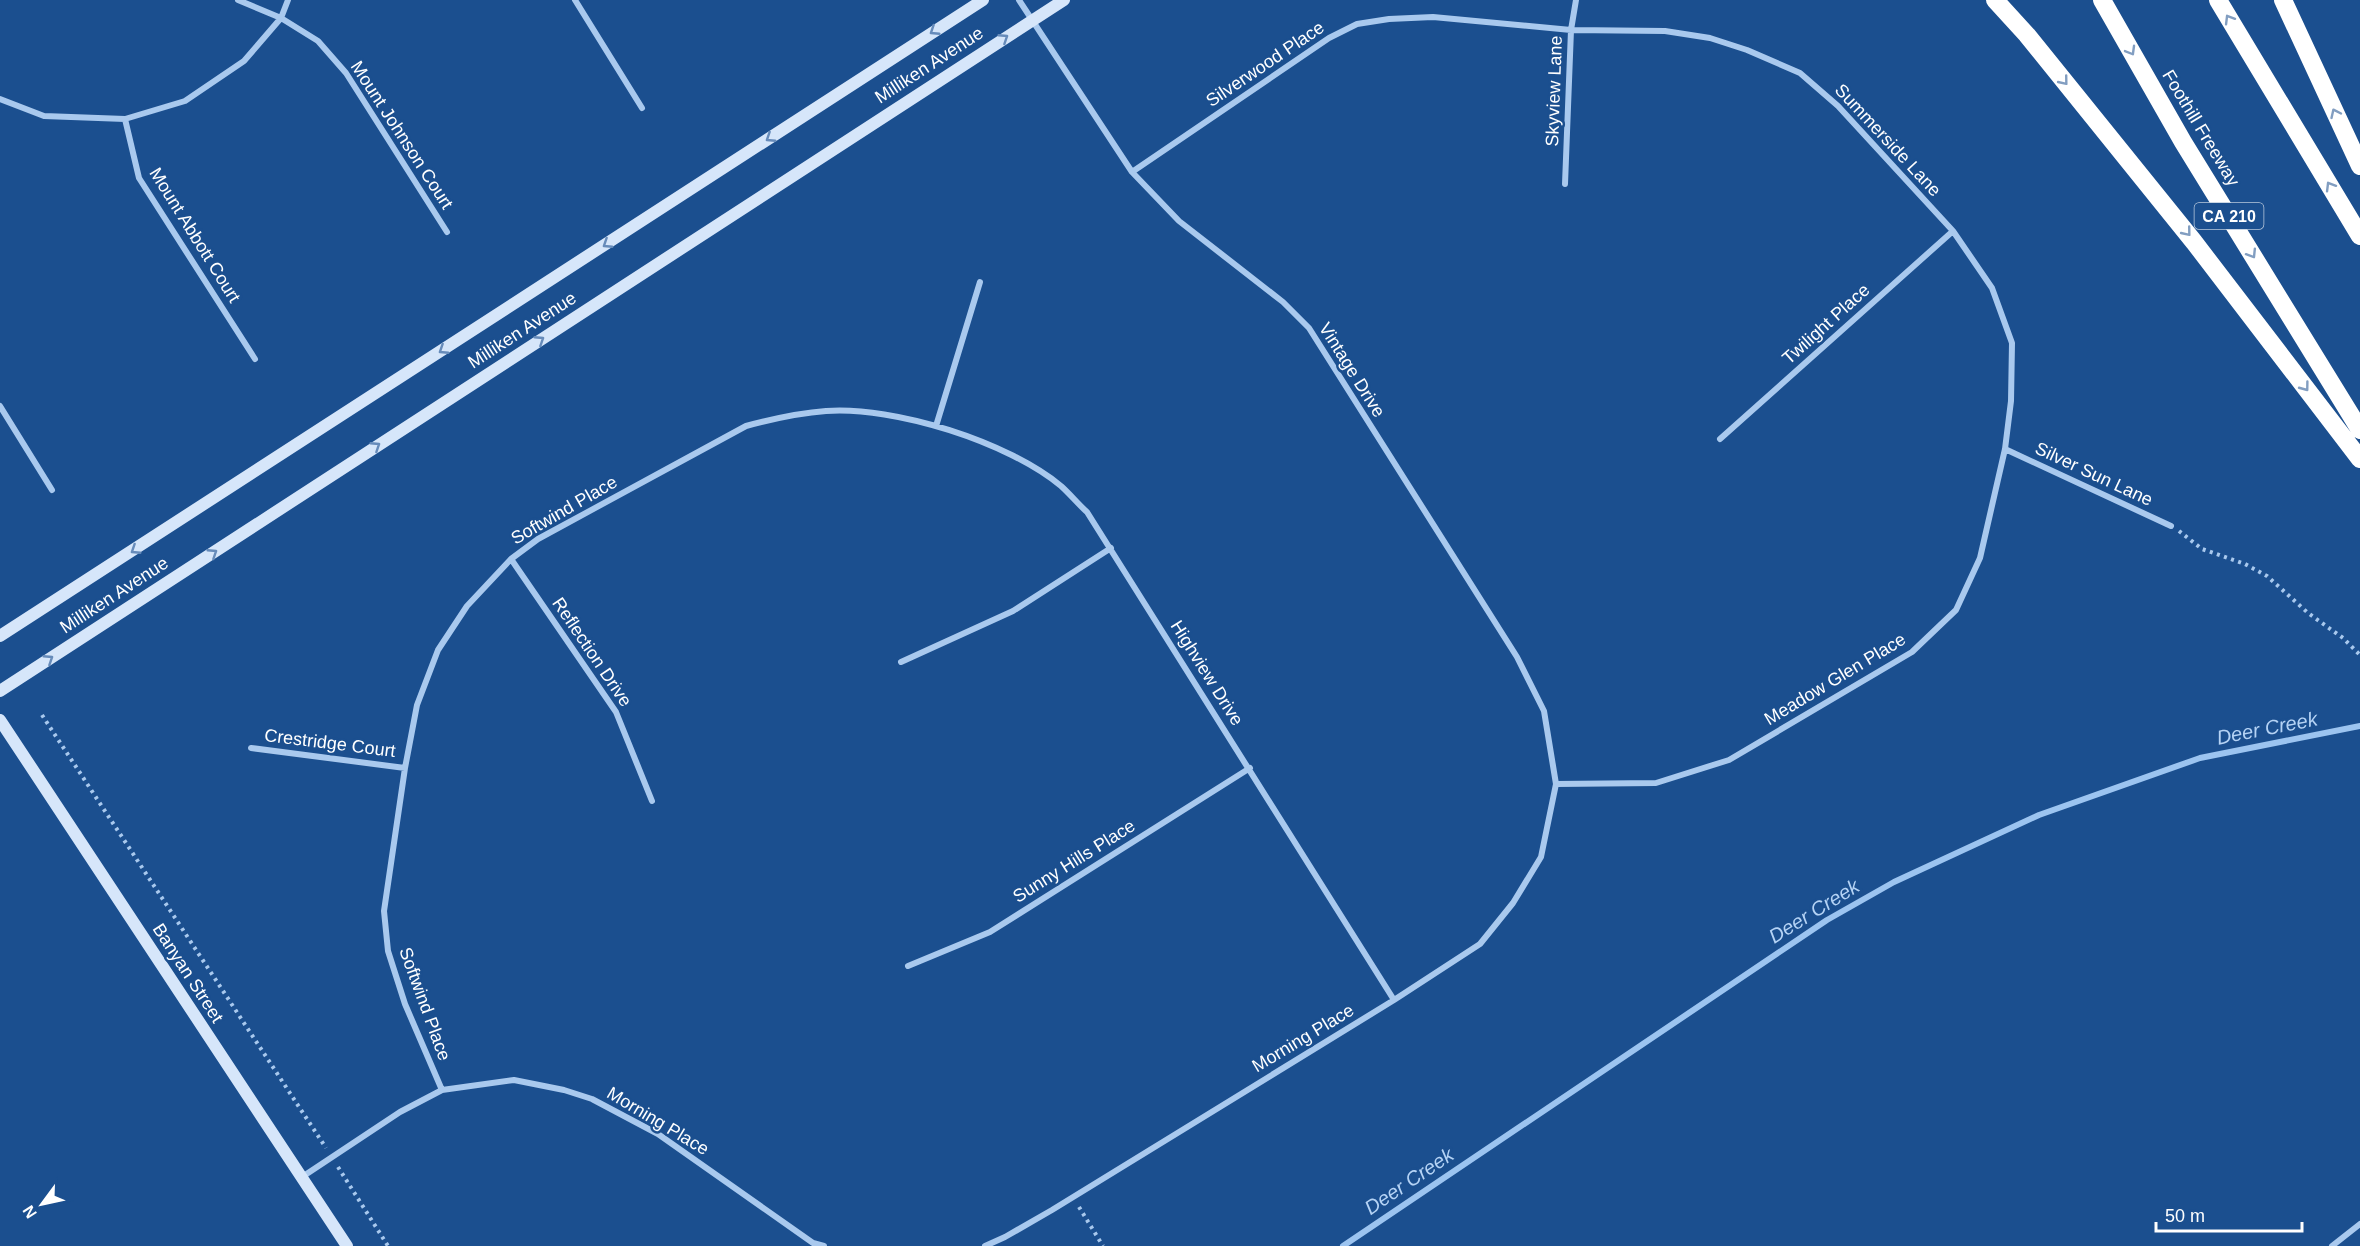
<svg xmlns="http://www.w3.org/2000/svg" width="2360" height="1246" font-family="Arial,sans-serif">
  <rect width="100%" height="100%" fill="#1b4f8f"/>
  <g fill="none" stroke-linecap="round" stroke-linejoin="round">
    <path stroke="#9cc4f0" stroke-width="6" d="M1343 1246 1827 920 1894 882 2039 815 2200 758 2360 726"/>
    <path stroke="#a9c9ee" stroke-width="4" stroke-dasharray="3 4.5" stroke-linecap="butt" d="M2179 531 2202 549 2245 564 2267 576 2308 613 2343 638 2360 655
      M42 715 326 1148
      M338 1167 388 1246
      M1079 1207 1103 1246"/>
    <path stroke="#a9c9ee" stroke-width="6" d="M238 0 281 18 318 41 346 73 447 232
      M575 0 642 108
      M0 99 44 116 125 119 185 101 244 61 281 18 288 0
      M125 119 139 178 255 359
      M1132 172 1329 38 1357 24 1389 19 1433 17 1571 30 1665 31 1710 38 1747 50 1800 73 1838 106 1953 231 1992 288 2012 343 2011 401 2005 449 1980 558 1956 610 1912 652 1729 760 1656 783 1556 784
      M1565 184 1571 30 1576 0
      M0 406 52 490
      M936 426 980 282
      M1720 439 1953 231
      M2005 449 2171 526
      M511 559 616 712 652 801
      M901 662 1013 611 1111 548
      M251 748 405 768
      M908 966 990 932 1250 768
      M442 1090 405 1004 388 951 384 911 405 768 417 705 438 650 467 606 511 559 538 539 746 426C772 419 798 413 826 411 895 406 1008 442 1061 486 1070 494 1078 504 1087 512L1394 1000
      M302 1177 400 1112 442 1090 514 1080 564 1090 592 1099 658 1134 813 1243 824 1246
      M985 1246 1005 1237 1052 1210 1394 1000 1480 944 1513 903 1541 857 1556 784 1544 711 1517 657 1309 328 1283 302 1179 221 1132 172 1019 0
      M2332 1246 2360 1224"/>
    <path stroke="#d6e6fa" stroke-width="12" d="M0 636 983 0
      M0 691 1064 0
      M0 720 347 1246"/>
    <path stroke="#fff" stroke-width="18" d="M1995 0 2027 35 2194 242 2360 459
      M2102 0 2183 142 2360 430
      M2218 0 2360 236
      M2283 0 2360 166"/>
  </g>
  <defs><path id="oneway-chevron" d="M-2-3.5L2.5 0L-2 3.5" fill="none" stroke-width="1.6" stroke-linecap="round" stroke-linejoin="round" transform="scale(1.5)"/></defs>
  <g stroke="#829ec1">
    <use href="#oneway-chevron" transform="translate(2229 19) rotate(-121)"/>
    <use href="#oneway-chevron" transform="translate(2131 51) rotate(60)"/>
    <use href="#oneway-chevron" transform="translate(2064 81) rotate(51)"/>
    <use href="#oneway-chevron" transform="translate(2335 113) rotate(-115)"/>
    <use href="#oneway-chevron" transform="translate(2330 186) rotate(-121)"/>
    <use href="#oneway-chevron" transform="translate(2187 232) rotate(51)"/>
    <use href="#oneway-chevron" transform="translate(2252 254) rotate(58)"/>
    <use href="#oneway-chevron" transform="translate(2305 387) rotate(53)"/>
  </g>
  <g stroke="#668bba">
    <use href="#oneway-chevron" transform="translate(934 31) rotate(147)"/>
    <use href="#oneway-chevron" transform="translate(1004 38) rotate(-33)"/>
    <use href="#oneway-chevron" transform="translate(770 138) rotate(147)"/>
    <use href="#oneway-chevron" transform="translate(607 244) rotate(147)"/>
    <use href="#oneway-chevron" transform="translate(540 340) rotate(-33)"/>
    <use href="#oneway-chevron" transform="translate(443 350) rotate(147)"/>
    <use href="#oneway-chevron" transform="translate(376 446) rotate(-33)"/>
    <use href="#oneway-chevron" transform="translate(135 550) rotate(147)"/>
    <use href="#oneway-chevron" transform="translate(213 553) rotate(-33)"/>
    <use href="#oneway-chevron" transform="translate(49 659) rotate(-33)"/>
  </g>
  <g text-anchor="middle" stroke-width="5" stroke-linejoin="round" paint-order="stroke">
    <rect fill="#1b4f8f" stroke="#bbcadd" stroke-width="1.5" x="2194.5" y="203" width="69" height="26" rx="4.5"/>
    <g font-size="16" font-weight="bold" fill="#fff">
      <text x="2229" y="222">CA 210</text>
    </g>
    <g font-size="18" fill="#fff" stroke="#1b4f8f">
      <text transform="translate(1265 64) rotate(-34)" y="6">Silverwood Place</text>
      <text transform="translate(929 65) rotate(-33)" y="6">Milliken Avenue</text>
      <text transform="translate(1554 91) rotate(-88)" y="6">Skyview Lane</text>
      <text transform="translate(2201 128) rotate(59)" y="6">Foothill Freeway</text>
      <text transform="translate(402 135) rotate(57)" y="6">Mount Johnson Court</text>
      <text transform="translate(1888 140) rotate(47)" y="6">Summerside Lane</text>
      <text transform="translate(195 235) rotate(58)" y="6">Mount Abbott Court</text>
      <text transform="translate(1826 324) rotate(-42)" y="6">Twilight Place</text>
      <text transform="translate(522 330) rotate(-33)" y="6">Milliken Avenue</text>
      <text transform="translate(1352 370) rotate(58)" y="6">Vintage Drive</text>
      <text transform="translate(2094 474) rotate(25)" y="6">Silver Sun Lane</text>
      <text transform="translate(564 510) rotate(-30)" y="6">Softwind Place</text>
      <text transform="translate(114 595) rotate(-33)" y="6">Milliken Avenue</text>
      <text transform="translate(592 652) rotate(56)" y="6">Reflection Drive</text>
      <text transform="translate(1207 673) rotate(58)" y="6">Highview Drive</text>
      <text transform="translate(1835 679) rotate(-31)" y="6">Meadow Glen Place</text>
      <text transform="translate(330 743) rotate(7)" y="6">Crestridge Court</text>
      <text transform="translate(1074 861) rotate(-32)" y="6">Sunny Hills Place</text>
      <text transform="translate(188 973) rotate(57)" y="6">Banyan Street</text>
      <text transform="translate(425 1004) rotate(70)" y="6">Softwind Place</text>
      <text transform="translate(1303 1038) rotate(-31)" y="6">Morning Place</text>
      <text transform="translate(658 1121) rotate(31)" y="6">Morning Place</text>
    </g>
    <g font-size="20" font-style="italic" fill="#b5d3f5" stroke="#1b4f8f">
      <text transform="translate(2267 728) rotate(-11)" y="7">Deer Creek</text>
      <text transform="translate(1814 911) rotate(-32)" y="7">Deer Creek</text>
      <text transform="translate(1409 1181) rotate(-34)" y="7">Deer Creek</text>
    </g>
  </g>
  <g transform="translate(42 1204) rotate(237)" stroke="#1b4f8f" stroke-width="4.5" paint-order="stroke">
  <path d="M0-4.5L10 22L0 15L-10 22Z" fill="#ffffff"/>
  <text y="-9" font-size="16" font-weight="bold" text-anchor="middle" fill="#ffffff">N</text>
  </g>
  <path d="M2156 1222v9h146v-9" fill="none" stroke="#ffffff" stroke-width="3"/>
  <text x="2165" y="1222" font-size="18" fill="#ffffff" stroke="#1b4f8f" stroke-width="4.5" paint-order="stroke">50 m</text>
</svg>
